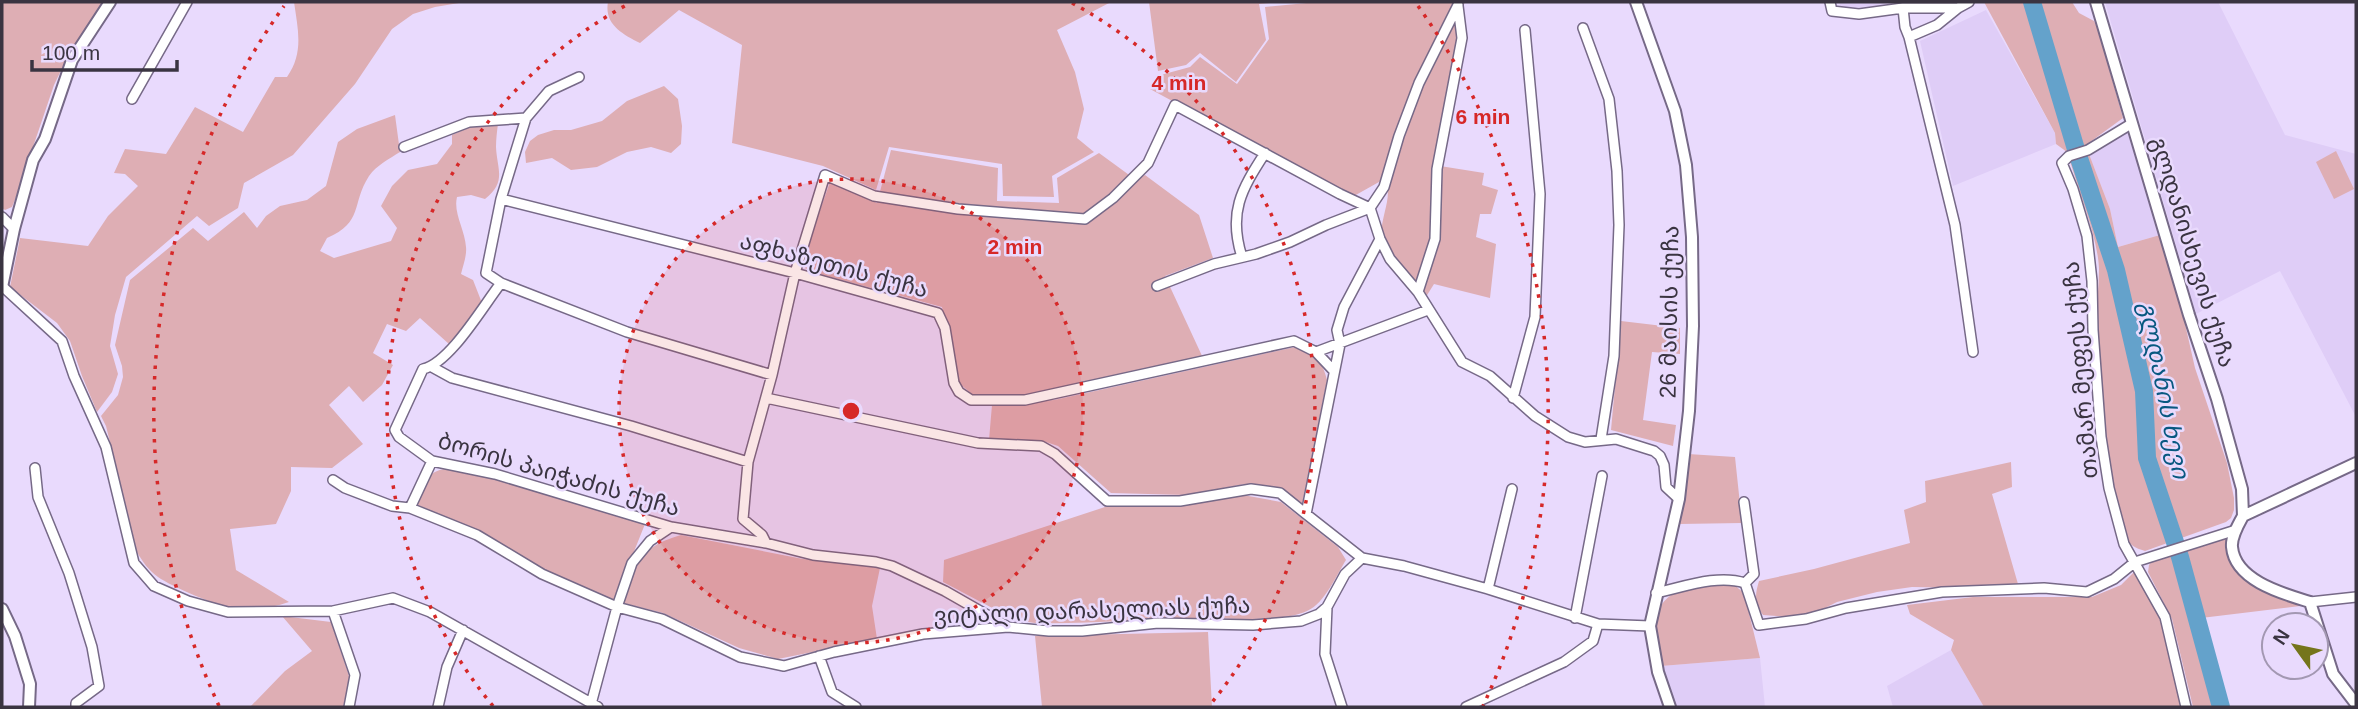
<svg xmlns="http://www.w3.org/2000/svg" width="2358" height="709" font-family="Helvetica,'Noto Sans Georgian',sans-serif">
  <rect width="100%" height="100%" fill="#e9dafd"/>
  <path fill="#dfcdf7" d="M1839 2H1953L1841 8Z
    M2105 2H2218L2285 135 2356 154V417L2280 271 2196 314Z
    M1986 10 2055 133 2056 144 1953 186 1920 41Z
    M2127 131 2160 235 2118 247 2110 209 2089 154Z
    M1951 650 1984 707H1893L1887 686Z
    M1760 658 1765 707H1674L1661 666Z"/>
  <path fill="#deaeb4" d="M2 2H103L69 54 54 85 16 197 12 207 5 210 2 208Z
    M294 2H465L435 7 413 14 392 29 355 84 293 155 244 183 238 208 209 226 197 216 126 277 115 315 110 346 118 374 112 392 97 412 82 376 70 341 57 323 10 287 20 238 88 246 108 216 138 186 125 174 114 173 125 149 166 154 195 107 243 132 275 77H287C304 53 298 30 294 2Z
    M608 2H1111L1057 30 1075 72 1084 109 1077 138 1094 152 1052 176 1054 197 1003 196 1002 164 889 147 876 190 823 166 732 143 742 45 679 10 640 43C622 34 604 24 608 2Z
    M1149 2H1278L1259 4 1266 40 1236 82 1200 53 1186 65 1158 71Z
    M1317 2H1465L1463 7 1466 32 1463 62 1449 98 1437 143 1443 144 1440 166 1484 173 1482 185 1498 190 1491 214H1480L1476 237 1496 244 1490 298 1434 284 1424 300 1383 244C1376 220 1396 199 1384 176L1379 182 1354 196 1341 192 1150 89 1157 76 1190 67 1200 57 1237 84 1269 39 1265 7Z
    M1984 2H2072L2079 13 2094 21 2098 29 2123 118 2086 145 2067 152 2056 144 2055 133Z
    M664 86 678 99 682 126 681 144 671 153 651 147 627 152 597 167 571 170 552 158 526 163 525 152 530 141 538 135 554 130H571L602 121 627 101Z
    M395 115 400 152C389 159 377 165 369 176 351 204 364 222 327 238L320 251 334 258 391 241 397 228 381 206 392 186 408 170 437 164 452 144V135L470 127 498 124C497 131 496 139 496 147 497 169 507 182 485 199L471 195 457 197C453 213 465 230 466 247 467 255 463 266 461 274L473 280 482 303 449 344 420 318 406 331 387 324 373 353 393 365 382 385 363 402 349 386 329 405 363 444 332 468 291 467V491L276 524 230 529 236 570 289 602C271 608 254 611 235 609 218 606 172 587 158 577 149 571 142 561 137 552L106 426 101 416 118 395 123 377 122 366 115 345 130 280 193 228 208 241 244 212 257 228 266 216 280 206 307 200 326 186 338 142 357 129Z
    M891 150 998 168 997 201 1059 203 1057 178 1099 153 1136 180 1145 175 1199 215 1213 258 1165 276 1203 358 1026 397 974 396 959 383 942 307 812 272 805 268 810 239 830 182 877 203Z
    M2336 151 2354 189 2334 199 2316 162Z
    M2089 154 2110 209 2118 247 2160 235 2183 315 2195 368 2227 463 2234 498V510L2231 518 2226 522 2145 551C2135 548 2129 545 2125 535 2108 467 2097 398 2096 328 2096 309 2099 289 2099 269 2098 238 2079 192 2070 161Z
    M1621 321 1680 328V354L1652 352 1643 420 1676 425 1673 446 1611 430Z
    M1295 347C1313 356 1322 358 1327 380L1302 505 1281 488 1245 484 1185 495 1111 493 1058 446 1043 441 989 440 992 405 1054 400Z
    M1688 454 1735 457 1742 523 1679 524Z
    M2011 462 2012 487 1992 494 2018 584 1969 588 1912 587 1877 592 1837 602 1821 610 1792 617 1763 615C1754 603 1755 594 1759 581L1814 569 1910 543 1904 510 1926 502 1925 481Z
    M447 469 497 478 645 524 615 599 612 600 537 566 479 531 417 505C424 487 425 470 447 469Z
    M1243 495 1281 502 1338 547 1346 560C1336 576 1325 603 1307 611 1282 623 1224 618 1195 618 1142 619 1089 624 1035 623L1015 620 943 582 944 560 1105 507 1168 506Z
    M681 535 803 559 860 563 880 568 872 606 877 639 778 659 739 648 663 613 623 603C637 563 637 548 681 535Z
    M2229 536 2227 549 2234 565 2300 603V606L2201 618 2225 707H2193L2172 619 2148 572 2149 565 2153 560Z
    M2135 571 2167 630 2183 707H1984L1951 650 1954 640 1910 614 1907 605 1973 597H2092L2121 585Z
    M1733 584 1744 593 1760 658 1661 666 1654 618C1670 581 1699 585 1733 584Z
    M282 616 331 622 350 679 343 707H250L285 671 312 651Z
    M1208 632 1212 707H1042L1035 636Z"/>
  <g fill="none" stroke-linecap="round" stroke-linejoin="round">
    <path stroke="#64a2cb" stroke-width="18" d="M2032 2 2075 146 2116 270 2144 391 2147 458 2180 557 2221 707"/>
    <g stroke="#766987" stroke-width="12">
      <path id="minor" d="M1830 2 1832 11 1859 14 1903 8H1958L1969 2
        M1903 8 1905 27 1909 37
        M1958 8 1937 25 1909 37 1955 225 1973 352
        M1583 28 1609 99 1617 171 1619 225 1614 356 1601 439
        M132 99 187 2
        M2131 124 2088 150 2069 156 2062 163 2073 189 2087 236 2092 281 2093 330 2101 437 2109 488 2124 544 2165 617 2186 707
        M404 147 469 122 526 118
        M501 199 795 273 938 313 945 328 954 383 959 392 971 400H1025L1294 341 1316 352 1334 371
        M1370 208 1380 239 1390 259 1418 292 1462 362 1490 376 1535 416 1568 437 1585 442 1616 439 1654 451 1660 456 1664 465 1666 487 1679 499
        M1370 208 1384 187 1399 136 1419 83 1458 5
        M2 217 14 229
        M1380 239 1344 307 1337 330 1340 344 1306 514 1362 558 1404 566 1488 589 1598 624 1650 626
        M1242 257C1228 213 1241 190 1265 153
        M501 283 486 273 501 199 526 118 549 91 579 77
        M2 286 62 341 74 376 106 447 134 563 154 586 188 601 228 612 333 611 393 598 430 612 598 707
        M1157 286 1214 264 1256 254 1290 242 1326 225 1370 208
        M1418 292 1435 239 1437 169 1462 38 1458 6
        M1316 352 1428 310
        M432 367 452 378 631 426 748 462
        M772 375 627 332 501 283C483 306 450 363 423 369L395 430 399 437 432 461 495 474 671 527 766 543 813 555 876 562 892 566 945 591 1008 627
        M766 398 978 443 1041 446 1055 454 1107 501H1180L1251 489 1280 493 1306 514
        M1513 398 1535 317 1540 194 1525 30
        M35 468 38 497 69 573 92 647 99 686 76 703V707
        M333 480 345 488 392 506 410 508 477 535 542 574 617 607 662 619 740 657 784 666 834 652 923 634 1008 627 1049 631H1082L1158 623 1253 625 1301 621 1319 614 1327 607 1345 574 1362 558
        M1744 502 1754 574 1745 583
        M410 508 432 461
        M766 543 762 535 743 519 748 462 772 375 795 273 825 175 874 196 958 209 1085 219 1113 198 1148 163 1175 105 1340 194 1370 208
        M1745 583 1759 625 1806 619 1846 608 1942 592 2044 588 2087 592 2114 579 2135 562 2236 530
        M1488 589 1512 489
        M1656 593C1684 587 1717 574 1745 583
        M2310 602 2356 597
        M1327 607 1325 654 1342 707
        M333 611 355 675 349 707
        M1575 618 1602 476
        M819 656 832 692 856 707
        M591 704 617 607 632 563 650 541 671 527
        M438 707 447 667 463 630
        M1466 707 1564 662 1593 641 1598 624"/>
    </g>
    <g stroke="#766987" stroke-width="14">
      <path id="tertiary" d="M1636 2 1675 111 1686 165 1692 237 1693 326 1689 411 1679 499 1650 626 1658 672 1670 707
        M2096 2 2189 315 2217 399 2242 489 2243 516
        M2 287 14 229 33 160 45 139 72 60 110 2
        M2356 463 2243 516C2238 525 2231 537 2232 547 2235 581 2284 594 2310 602L2333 674 2356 704
        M2 609 15 636 30 684 29 707"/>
    </g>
    <use href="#minor" stroke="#fff" stroke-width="9"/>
    <use href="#tertiary" stroke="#fff" stroke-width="10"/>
  </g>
  <circle cx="851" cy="411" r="232" fill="#d62828" fill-opacity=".12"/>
  <g fill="none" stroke="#d62828" stroke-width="3.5" stroke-dasharray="3.5 7">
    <circle cx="851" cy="411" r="232"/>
    <path d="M493 706A464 464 0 0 1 630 3M1072 3A464 464 0 0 1 1209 706"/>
    <path d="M219 706A697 697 0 0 1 284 6M1418 6A697 697 0 0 1 1483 706"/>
  </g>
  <g text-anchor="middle" stroke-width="5" stroke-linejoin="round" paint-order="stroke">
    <g font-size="23" fill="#3a3441" stroke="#e9dafd">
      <text transform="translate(2193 252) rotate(73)" y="8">გლდანისხევის ქუჩა</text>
      <text transform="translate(834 265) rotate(15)" y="8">აფხაზეთის ქუჩა</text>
      <text transform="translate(1669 312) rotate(-89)" y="8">26 მაისის ქუჩა</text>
      <text transform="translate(2080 370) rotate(-95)" y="8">თამარ მეფეს ქუჩა</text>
      <text transform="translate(559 474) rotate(16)" y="8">ბორის პაიჭაძის ქუჩა</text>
      <text transform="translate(1092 610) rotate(-2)" y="8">ვიტალი დარასელიას ქუჩა</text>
    </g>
    <g font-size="24" font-style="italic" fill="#085880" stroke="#e9dafd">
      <text transform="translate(2164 390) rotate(79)" y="8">გლდანის ხევი</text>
    </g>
  </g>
  <circle cx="851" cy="411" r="10" fill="#d62828" stroke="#e9dafd" stroke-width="3.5"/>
  <g font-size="21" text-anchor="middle" font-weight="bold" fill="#d62828" stroke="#e9dafd" stroke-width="5" stroke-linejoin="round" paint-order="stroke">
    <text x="1179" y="90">4 min</text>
    <text x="1483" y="124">6 min</text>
    <text x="1015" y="254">2 min</text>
  </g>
  <rect width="2358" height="709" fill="none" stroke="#3a3441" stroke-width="7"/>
  <g transform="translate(2295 646) rotate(303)"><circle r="33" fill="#e9dafd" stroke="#a398b2" stroke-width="2"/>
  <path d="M0-5L12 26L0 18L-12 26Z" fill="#75751b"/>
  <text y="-10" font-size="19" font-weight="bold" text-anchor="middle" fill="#3a3441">N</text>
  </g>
  <path d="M32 60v10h145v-10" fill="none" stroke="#3a3441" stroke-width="3.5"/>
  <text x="42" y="60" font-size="21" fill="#3a3441" stroke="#e9dafd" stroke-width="5" paint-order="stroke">100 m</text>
</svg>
